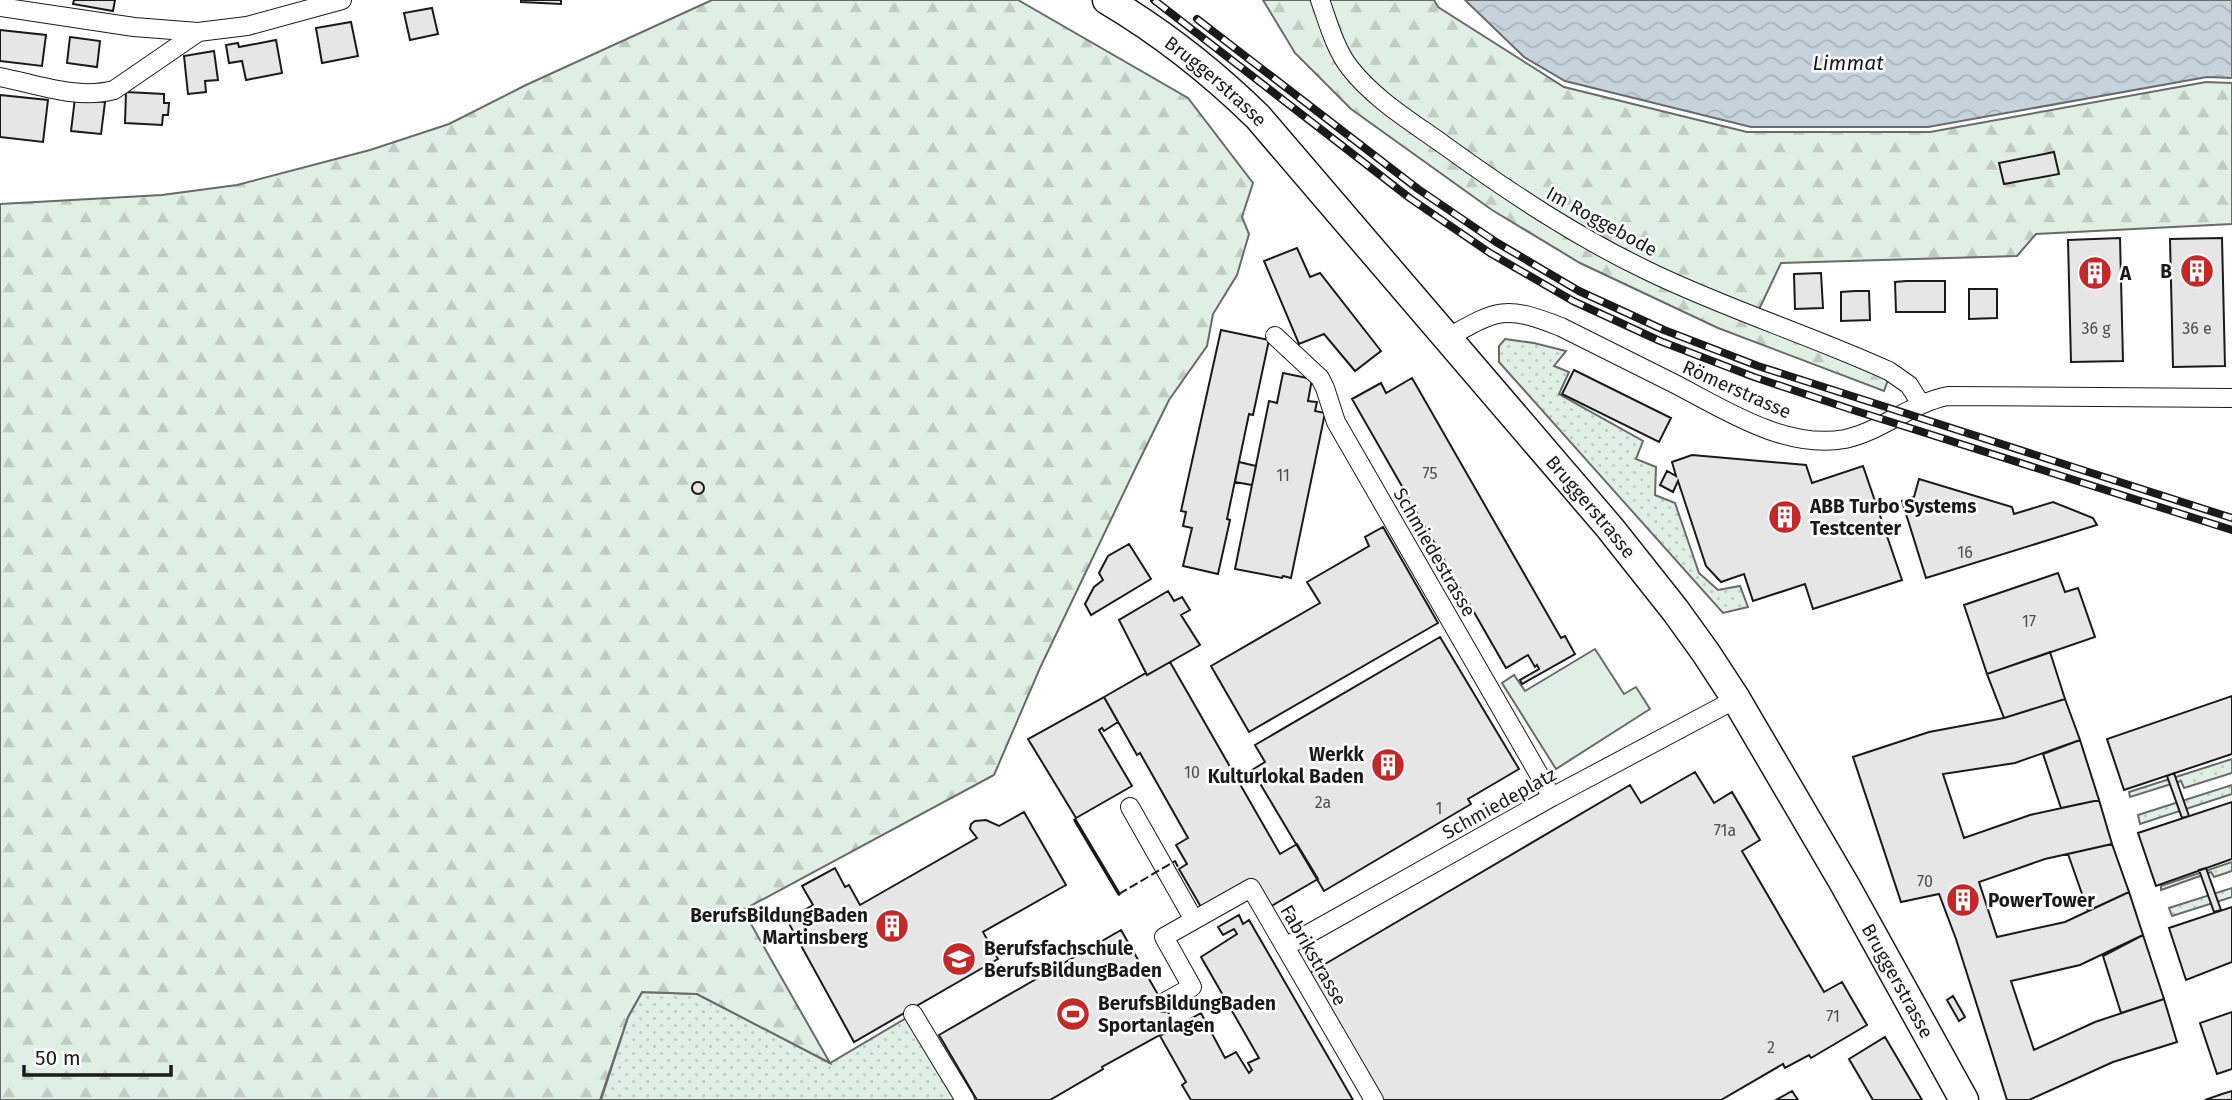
<svg xmlns="http://www.w3.org/2000/svg" width="2232" height="1100" font-family="'Fira Sans',sans-serif">
  <defs>
    <pattern id="grass-dots" width="8" height="8" patternUnits="userSpaceOnUse" patternTransform="scale(1.75)"><rect width="8" height="8" fill="#e0efe3"/><path d="M2 2h.1M6 6h.1" fill="none" stroke="#c0ccc2" stroke-width="1.8" stroke-linecap="round"/></pattern>
    <pattern id="forest-firs" width="22" height="20" patternUnits="userSpaceOnUse" patternTransform="scale(1.75)"><rect width="22" height="20" fill="#e0efe3"/><path d="M5 1l3.5 6h-7zM16 11l3.5 6h-7z" fill="#c0ccc2"/></pattern>
    <pattern id="water-waves" width="16" height="10" patternUnits="userSpaceOnUse" patternTransform="scale(1.75)"><rect width="16" height="10" fill="#c6d2dc"/><path d="M0 5q4-4 8 0t8 0" fill="none" stroke="#aab4bc"/></pattern>
  </defs>
  <rect width="100%" height="100%" fill="#fff"/>
  <path fill="url(#grass-dots)" stroke="#6a6a6a" stroke-width="2" d="M1505 339 1534 343 1566 351 1554 366 1569 372 1559 394 1643 441 1636 459 1656 467 1655 495 1675 503 1699 573 1718 590 1740 586 1748 607 1723 613 1499 362V346Z
    M2232 759V773L2184 788 2181 781 2130 797 2129 792Z
    M2232 785V794L2140 824 2138 815Z
    M2232 862V871L2214 877 2211 872 2161 890V886Z
    M2232 888V897L2172 916 2169 908Z
    M642 992 697 994 830 1063 913 1014 965 1100H601L628 1017Z"/>
  <path fill="url(#forest-firs)" stroke="#6a6a6a" stroke-width="2" d="M712 0H1018L1188 98 1253 183 1242 217 1249 234 1237 275 1213 314 1207 346 1169 400 1138 463 1040 668 994 775 743 910 830 1063 697 994 642 992 628 1017 600 1100H0V204L162 195 237 185 370 150 449 124 526 85Z
    M1263 0H1434L1438 7 1564 87 1747 132H1930L2206 82 2232 83V224L2036 234 2017 256 1781 263 1753 322 1888 380 1884 391 1718 328 1580 263 1492 210 1351 109 1295 53Z"/>
  <path fill="#e0efe3" stroke="#6a6a6a" stroke-width="2" d="M1595 649 1624 694 1636 687 1650 709 1556 769 1502 683 1514 675 1525 691Z"/>
  <path fill="url(#water-waves)" stroke="#6a6a6a" stroke-width="2" d="M1465 0H2232V78L2207 77 1928 127H1751L1565 81 1524 57Z"/>
  <path fill="#e6e6e6" stroke="#1a1a1a" stroke-width="2" d="M74 0H115L113 11 73 4Z
    M521 0H561V4L521 2Z
    M432 8 438 34 410 40 404 13Z
    M351 22 358 56 322 63 316 28Z
    M0 30 46 35 42 66 0 61Z
    M70 37 100 41 97 67 67 63Z
    M276 40 282 73 246 80 242 61 229 63 226 45 238 43 239 47Z
    M214 51 218 80 205 81 206 92 188 94 184 56Z
    M126 92 164 94V103H169L168 115H163L162 125 125 123Z
    M0 95 48 100 43 142 0 137Z
    M75 98 105 102 101 134 71 131Z
    M2054 152 2059 174 2004 184 1999 163Z
    M2120 238 2123 361 2071 362 2068 240Z
    M2222 238 2225 366 2173 367 2170 239Z
    M1297 248 1310 277 1320 273 1381 351 1355 371 1324 334 1299 344 1264 261Z
    M1821 273 1823 308 1795 309 1794 274Z
    M1906 281H1945V312H1896L1895 282Z
    M1969 289H1997V318L1969 319Z
    M1855 291H1869L1870 320 1841 321V292Z
    M1221 330 1269 340 1253 415 1249 414 1227 519 1230 520 1218 574 1183 566 1192 528 1183 526 1186 512 1181 511Z
    M1574 370 1671 418 1659 442 1562 394Z
    M1283 373 1312 379 1308 401 1317 402 1315 411 1325 413 1291 578 1283 576 1282 578 1235 569 1269 401 1277 403Z
    M1412 378 1561 638 1565 636 1575 654 1522 684 1520 680 1539 669 1537 665 1535 667 1528 655 1506 668 1352 399 1381 383 1386 393Z
    M1692 455 1806 465 1812 483 1863 466 1902 580 1813 609 1805 584 1753 601 1744 574 1721 582 1706 566 1678 481 1673 492 1660 485 1667 471 1676 476 1672 462Z
    M1239 462 1256 466 1252 485 1235 482Z
    M1919 479 2012 507 2014 514 2053 502 2093 518 2097 525 1926 578 1902 501 1914 497Z
    M692 488a6 6 0 1 1 12 0a6 6 0 1 1-12 0Z
    M1383 527 1438 623 1249 732 1211 666 1320 603 1307 582 1369 546 1365 537Z
    M1129 544 1151 579 1091 615 1085 604 1094 587 1103 580 1099 573 1108 556Z
    M2058 573 2065 592 2078 588 2095 637 1987 674 1964 605Z
    M1168 591 1174 601 1182 597 1190 610 1181 615 1200 645 1147 675 1119 620Z
    M1440 637 1519 769 1468 799 1471 804 1324 891 1252 770 1265 762 1255 745Z
    M2050 652 2065 699 2004 718 1987 674Z
    M1170 662 1280 854 1297 844 1318 879 1268 908 1252 879 1201 907 1179 869 1187 864 1176 845 1188 838 1140 753 1137 755 1104 697 1146 673 1147 675Z
    M2232 696V754L2124 790 2107 739Z
    M1104 697 1118 722 1104 731 1102 728 1099 730 1132 786 1076 818 1028 739Z
    M2065 699 2080 740 2015 763 1943 774 1964 838 2030 815 2099 800 2112 844 2045 859 1979 882 1997 937 2065 922 2129 892 2143 935 2080 965 2011 981 2034 1050 2095 1022 2164 999 2177 1042 2113 1062 2029 1100H2007L1956 939 1939 894 1901 902 1853 757 1929 732 2004 718Z
    M2080 740 2099 800 2061 808 2043 754Z
    M1695 772 1714 803 1732 792 1760 840 1742 851 1824 992 1842 982 1867 1025 1811 1058 1809 1055 1785 1068 1783 1064 1721 1100H1383L1308 974 1630 785 1641 803Z
    M2174 773 2189 816 2182 818 2167 776Z
    M2232 802V859L2156 886 2138 833Z
    M1024 812 1066 885 983 932 998 959 854 1042 787 920 813 905 802 886 835 868 845 887 849 885 860 905 977 838 970 829 971 824 975 821 986 820 999 826Z
    M2112 844 2129 892 2088 911 2068 854Z
    M2206 868 2221 910 2214 912 2199 870Z
    M2232 907V962L2186 980 2169 928Z
    M1239 915 1243 924 1249 920 1353 1100H1191L1182 1085 1186 1082 1160 1036 1201 1013 1225 1058 1236 1052 1249 1073 1252 1070 1248 1063 1259 1058 1201 957 1237 934 1234 929 1223 935 1218 927Z
    M1121 930 1176 1026 1102 1067 1103 1069 1050 1100H977L939 1035Z
    M2143 935 2164 999 2121 1013 2103 956Z
    M1953 996 1965 1017 1959 1021 1947 1000Z
    M2232 1012V1069L2217 1074 2200 1023Z
    M1885 1037 1922 1100H1873L1849 1059Z
    M1792 1091 1798 1100H1776Z
    M2232 1091V1100H2205L2222 1094Z"/>
  <g fill="none" stroke-linecap="round" stroke-linejoin="round">
    <g stroke="#1a1a1a" stroke-width="20">
      <path id="minor" d="M1320 0C1328 22 1335 49 1350 68 1375 100 1412 122 1444 145 1509 192 1575 236 1648 271 1726 309 1810 335 1889 371L1909 385 1921 404
        M0 7 134 27 198 32 247 26 342 0
        M0 77C36 84 77 100 114 90L197 33
        M1275 336 1320 378 1325 388 1336 422 1552 797
        M1447 338C1498 309 1505 305 1561 327 1599 346 1637 365 1675 384 1725 410 1786 450 1845 439 1882 431 1911 403 1948 396L2232 398
        M1130 807 1194 920
        M1285 947 1552 797 1736 699
        M1163 1003 1192 987 1164 937 1251 888 1374 1100
        M913 1014 965 1100"/>
    </g>
    <g stroke="#1a1a1a" stroke-width="31">
      <g id="primary">
        <path id="s1" d="M1107 0C1161 32 1213 73 1258 117L1610 528 1675 610 1706 653 1736 699 1845 885 1964 1100"/>
      </g>
    </g>
    <use href="#minor" stroke="#fff" stroke-width="18"/>
    <use href="#primary" stroke="#fff" stroke-width="28"/>
    <g stroke="#1a1a1a" stroke-width="8">
      <path id="rail" d="M1154 0 1411 199 1490 253 1573 301 1660 341 1754 377 1853 410 2232 530
        M1197 19 1418 189 1496 242 1579 291 1664 330 1758 366 2232 518"/>
    </g>
    <use href="#rail" stroke="#fff" stroke-width="5" stroke-dasharray="16" stroke-linecap="butt"/>
    <path stroke="#1a1a1a" stroke-width="2" stroke-dasharray="9 3.5" stroke-linecap="butt" d="M1119 894 1175 861 1179 869"/>
    <path stroke="#1a1a1a" stroke-width="3.5" d="M1075 820 1119 894"/>
  </g>
  <defs>
    <g id="building-disc" transform="scale(1.75)"><circle r="9.5" fill="#c62828" stroke="#fff"/><path d="M-4-6H4V6H1V3H-1V6H-4ZM-2.5-4.3h1.7v1.8h-1.7ZM.8-4.3h1.7v1.8H.8ZM-2.5-1h1.7V.8h-1.7ZM.8-1h1.7V.8H.8Z" fill="#fff"/></g>
    <g id="school-disc" transform="scale(1.75)"><circle r="9.5" fill="#c62828" stroke="#fff"/><path d="M0-5L7-2L0 1L-7-2ZM-4 1L0 2.5L4 1V4Q0 6-4 4Z" fill="#fff"/></g>
    <g id="stadium-disc" transform="scale(1.75)"><circle r="9.5" fill="#c62828" stroke="#fff"/><path d="M0-5a6.5 5 0 1 0 0 10a6.5 5 0 1 0 0-10ZM-3.5-1.8h7v3.6h-7Z" fill="#fff"/></g>
  </defs>
  <g fill-rule="evenodd">
    <use href="#building-disc" x="2197" y="271"/>
    <use href="#building-disc" x="2095" y="273"/>
    <use href="#building-disc" x="1785" y="517"/>
    <use href="#building-disc" x="1388" y="765"/>
    <use href="#building-disc" x="1963" y="900"/>
    <use href="#building-disc" x="892" y="926"/>
    <use href="#school-disc" x="959" y="959"/>
    <use href="#stadium-disc" x="1073" y="1014"/>
  </g>
  <g text-anchor="middle" stroke-width="5" stroke-linejoin="round" paint-order="stroke">
    <g font-size="16" fill="#4d4d4d">
      <text x="2096" y="334">36 g</text>
      <text x="2197" y="334">36 e</text>
      <text x="1430" y="479">75</text>
      <text x="1283" y="481">11</text>
      <text x="1965" y="558">16</text>
      <text x="2029" y="627">17</text>
      <text x="1192" y="778">10</text>
      <text x="1323" y="808">2a</text>
      <text x="1439" y="814">1</text>
      <text x="1725" y="836">71a</text>
      <text x="1925" y="887">70</text>
      <text x="1833" y="1022">71</text>
      <text x="1771" y="1053">2</text>
    </g>
    <g font-size="19" fill="#1a1a1a" stroke="#fff">
      <text dy="7" stroke="none"><textPath href="#s1" startOffset="136">Bruggerstrasse</textPath></text>
      <text transform="translate(1602 221) rotate(29)" y="7">Im Roggebode</text>
      <text transform="translate(1737 389) rotate(24)" y="7">Römerstrasse</text>
      <text dy="7" stroke="none"><textPath href="#s1" startOffset="704">Bruggerstrasse</textPath></text>
      <text transform="translate(1435 552) rotate(60)" y="7">Schmiedestrasse</text>
      <text transform="translate(1499 803) rotate(-29)" y="7">Schmiedeplatz</text>
      <text transform="translate(1314 955) rotate(60)" y="7">Fabrikstrasse</text>
      <text dy="7" stroke="none"><textPath href="#s1" startOffset="1270">Bruggerstrasse</textPath></text>
    </g>
    <g font-size="19" font-weight="bold" fill="#1a1a1a" stroke="#fff" text-anchor="start">
      <text x="2172" y="278" text-anchor="end">B</text>
      <text x="2120" y="280">A</text>
      <text x="1810" y="513">ABB Turbo Systems<tspan x="1810" dy="22">Testcenter</tspan></text>
      <text x="1364" y="761" text-anchor="end">Werkk<tspan x="1364" dy="22">Kulturlokal Baden</tspan></text>
      <text x="1988" y="907">PowerTower</text>
      <text x="868" y="922" text-anchor="end">BerufsBildungBaden<tspan x="868" dy="22">Martinsberg</tspan></text>
      <text x="984" y="955">Berufsfachschule<tspan x="984" dy="22">BerufsBildungBaden</tspan></text>
      <text x="1098" y="1010">BerufsBildungBaden<tspan x="1098" dy="22">Sportanlagen</tspan></text>
    </g>
    <g font-size="21" font-style="italic" fill="#1a1a1a" stroke="#fff">
      <text x="1848" y="70">Limmat</text>
    </g>
  </g>
  <path d="M24 1065v10h147v-10" fill="none" stroke="#1a1a1a" stroke-width="3.5"/>
  <text x="35" y="1065" font-size="21" fill="#1a1a1a" stroke="#ffffff" stroke-width="5" paint-order="stroke">50 m</text>
</svg>
